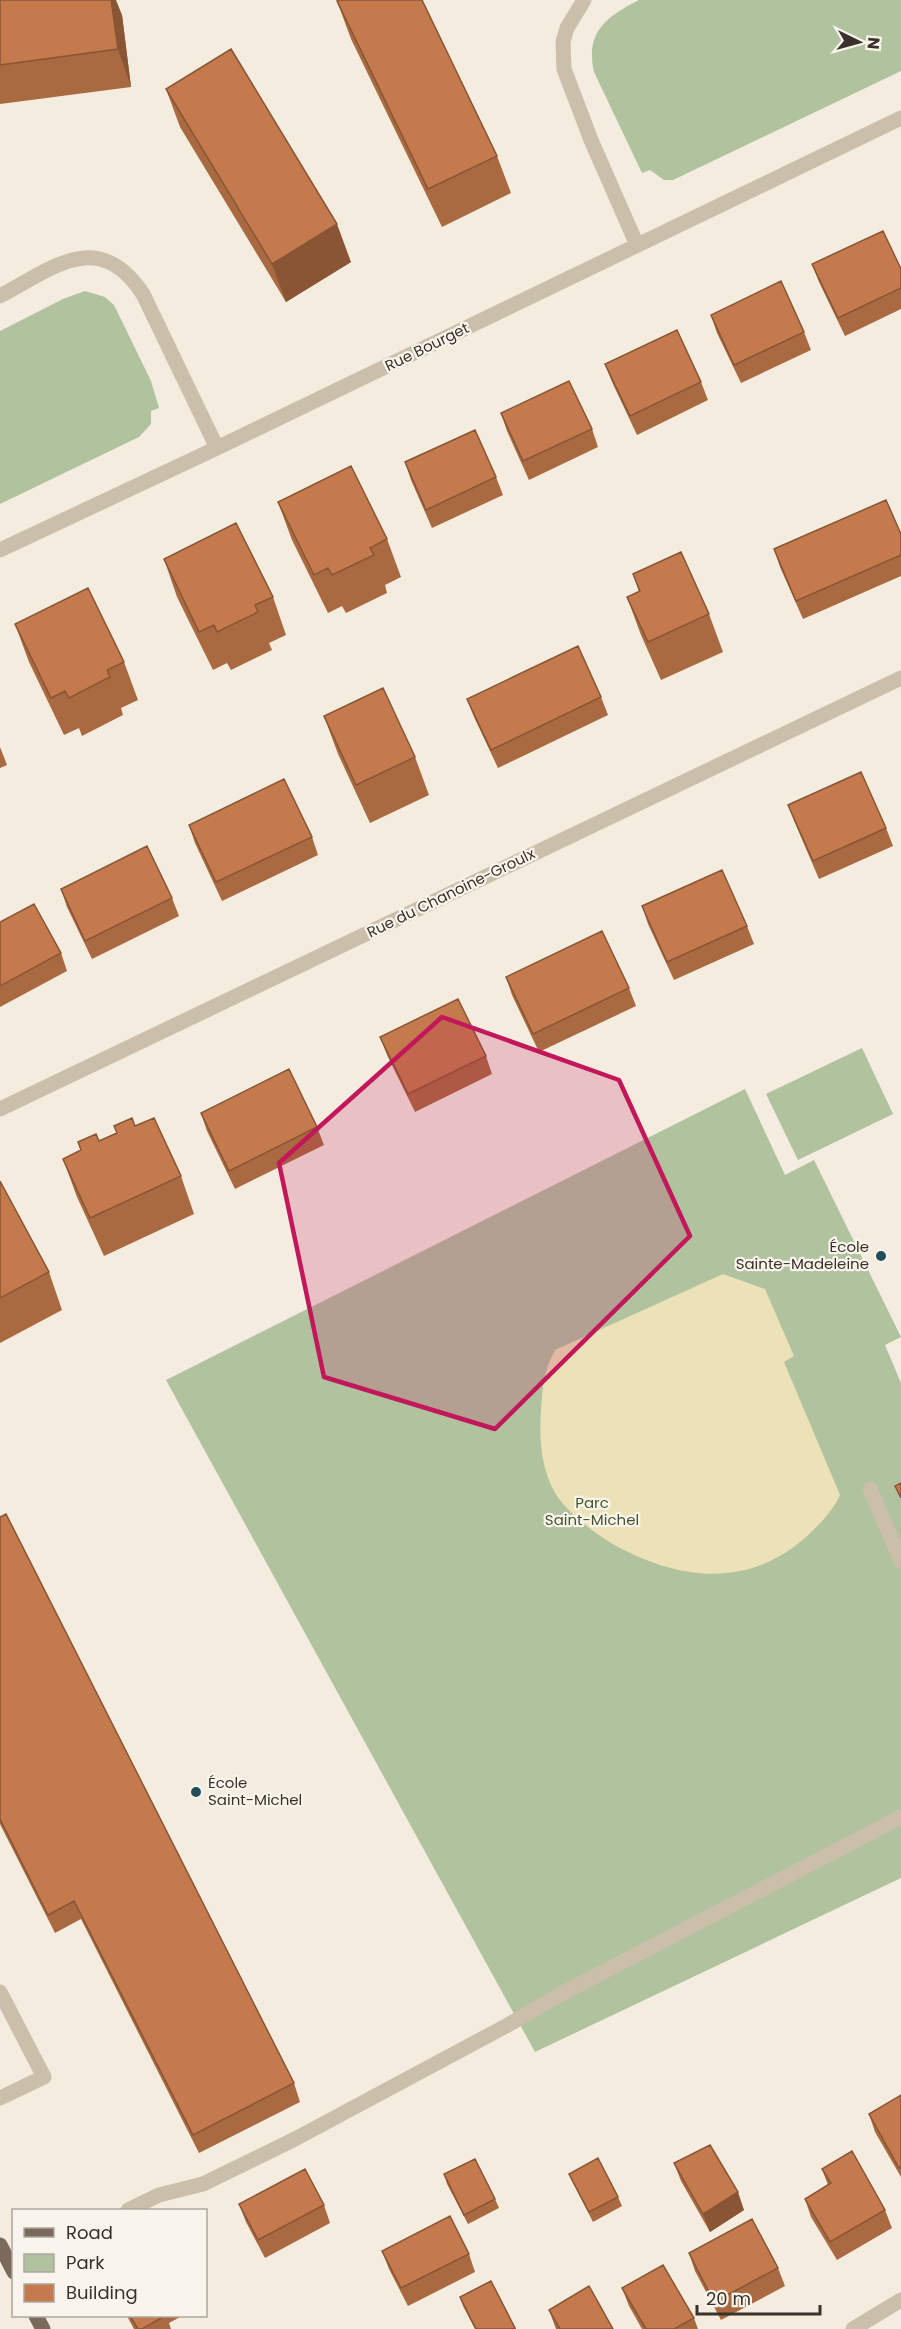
<svg xmlns="http://www.w3.org/2000/svg" width="901" height="2329" font-family="Poppins,sans-serif">
  <rect width="100%" height="100%" fill="#f3ecdf"/>
  <path fill="#b1c29f" d="M639 0H901V71L673 180H664L650 170 642 173 594 72C585 32 606 17 639 0Z
    M85 291 105 297 114 305 151 381 159 408 151 411V424L139 437 0 504V331L63 299Z
    M862 1048 893 1114 798 1160 766 1094Z
    M745 1089 785 1175 814 1160 901 1337 885 1345 901 1383V1878L535 2052 166 1380Z"/>
  <path fill="#ede2b7" d="M723 1274 765 1289 794 1356 784 1362 840 1495C832 1512 820 1524 806 1537 747 1590 676 1580 611 1543 593 1532 564 1510 554 1491 541 1467 539 1438 541 1411 542 1389 544 1370 555 1350Z"/>
  <g fill="none" stroke-linecap="round" stroke-linejoin="round">
    <path stroke="#cbbeab" stroke-width="15" d="M584 0 567 28 563 42 564 69 591 140 637 245
      M0 296C54 267 99 228 143 294L217 448
      M0 550 217 448 901 118
      M0 1109 901 678
      M870 1489 901 1561
      M0 1992 44 2077 0 2098
      M128 2210 159 2195 203 2184 295 2139 506 2026 561 1994 901 1817
      M853 2329 901 2300"/>
    <path stroke="#7a6a5c" stroke-width="15" d="M0 2245 14 2272
      M36 2316 43 2329"/>
  </g>
  <path fill="#a96941" d="M0 0 122 15 131 87 0 104Z
    M337 1 497 156 511 193 442 227 351 39Z
    M166 89 351 262 286 302 180 127Z
    M812 264 901 269V309L845 336 819 282Z
    M711 315 804 332 811 350 741 383 717 333Z
    M605 364 701 382 708 400 637 435 612 382Z
    M501 413 592 429 598 447 529 480 507 431Z
    M405 462 496 477 503 495 432 528 411 480Z
    M278 502 387 539 401 577 385 585 387 593 346 613 342 606 328 613 292 540Z
    M901 534V576L803 619 780 567 774 549Z
    M164 559 273 597 286 635 269 643 272 650 231 670 227 663 213 670 177 597Z
    M633 574 709 614 723 652 661 680 641 635 627 597 639 592Z
    M15 624 124 662 138 700 121 708 123 715 82 736 79 728 64 735 29 662Z
    M601 697 608 715 498 768 474 717 467 699Z
    M324 716 415 757 429 795 370 823 338 754Z
    M0 747 7 765 0 768Z
    M788 805 886 828 893 846 819 879 795 823Z
    M189 825 312 837 318 855 222 901 195 843Z
    M61 889 172 898 179 916 92 959 67 907Z
    M642 906 747 926 754 944 674 980 648 924Z
    M0 922 61 953 67 971 0 1007Z
    M506 977 629 988 636 1006 539 1052 512 995Z
    M380 1037 486 1056 492 1074 415 1112 387 1055Z
    M201 1113 317 1127 324 1145 235 1189 207 1131Z
    M135 1126 181 1176 194 1214 104 1256 77 1197 63 1159 81 1150 78 1142 99 1141Z
    M0 1181 49 1272 62 1310 0 1343Z
    M0 1517 294 2083 300 2102 199 2153 81 1919 55 1933 0 1824Z
    M901 2095V2177L875 2132 869 2114Z
    M674 2163 744 2210 710 2232 681 2181Z
    M822 2169 885 2210 892 2228 837 2260 811 2217 805 2199 828 2185Z
    M444 2174 495 2199 499 2208 468 2224 447 2184Z
    M569 2174 618 2197 622 2206 593 2222 573 2183Z
    M239 2204 324 2205 330 2223 265 2258 246 2222Z
    M382 2251 469 2254 475 2272 408 2306 389 2269Z
    M689 2253 778 2268 785 2286 721 2320 695 2271Z
    M491 2281 516 2329H475L463 2306 460 2297Z
    M622 2288 694 2318 698 2329H642L629 2306Z
    M549 2310 613 2329H556Z
    M127 2316H182L169 2323 171 2329H134Z"/>
  <path fill="#895535" d="M111 0H116L122 15 131 87 118 49Z
    M337 224 351 262 286 302 272 264Z
    M738 2192 744 2210 710 2232 703 2214Z"/>
  <path fill="#c47a4c" stroke="#895535" stroke-width="1.5" d="M0 0H111L118 49 0 65Z
    M339 0H422L497 156 428 189 337 1Z
    M231 49 337 224 272 264 166 89Z
    M883 231 901 269V288L838 318 812 264Z
    M781 281 804 332 734 365 711 315Z
    M677 330 701 382 630 416 605 364Z
    M569 381 592 429 523 461 501 413Z
    M475 430 496 477 426 510 405 462Z
    M351 466 387 539 370 548 374 555 332 575 328 568 314 575 278 502Z
    M886 500 901 534V555L796 601 774 549Z
    M236 523 273 597 255 605 258 612 217 632 214 625 199 632 164 559Z
    M681 552 709 614 648 642 627 597 640 591 633 574Z
    M88 588 124 662 107 670 110 677 69 698 65 691 51 698 15 624Z
    M578 646 601 697 491 750 467 699Z
    M383 688 415 757 356 785 324 716Z
    M861 772 886 828 813 861 788 805Z
    M284 779 312 837 216 882 189 825Z
    M147 846 172 898 85 941 61 889Z
    M722 870 747 926 667 962 642 906Z
    M34 904 61 953 0 986V922Z
    M602 931 629 988 533 1034 506 977Z
    M458 999 486 1056 408 1094 380 1037Z
    M289 1069 317 1127 229 1171 201 1113Z
    M132 1118 135 1126 154 1118 181 1176 90 1218 63 1159 81 1150 78 1142 96 1134 99 1141 117 1133 114 1126Z
    M0 1181 49 1272 0 1298Z
    M901 1483V1498L895 1486Z
    M6 1514 294 2083 193 2135 74 1901 48 1915 0 1819V1517Z
    M901 2095V2167L899 2168 869 2114Z
    M710 2145 738 2192 703 2214 674 2163Z
    M852 2151 885 2210 830 2242 805 2199 831 2183 822 2169Z
    M598 2158 618 2197 589 2212 569 2174Z
    M475 2159 495 2199 464 2215 444 2174Z
    M305 2169 324 2205 258 2240 239 2204Z
    M450 2216 469 2254 401 2288 382 2251Z
    M752 2219 778 2268 714 2302 689 2253Z
    M663 2265 694 2318 674 2329H646L622 2288Z
    M491 2281 515 2328 512 2329H476L460 2297Z
    M589 2286 613 2329H560L549 2310Z
    M130 2316H165L142 2329H138Z"/>
  <path fill="#c2185b" fill-opacity="0.2" stroke="#c2185b" stroke-width="4.5" stroke-linejoin="round" d="M442 1017 619 1080 690 1236 495 1429 324 1377 279 1163Z"/>
  <g fill="#204e5a" stroke="#faf5ec" stroke-width="2">
    <circle cx="881" cy="1256" r="6"/>
    <circle cx="196" cy="1792" r="6"/>
  </g>
  <g text-anchor="middle" stroke-width="4.5" stroke-linejoin="round" paint-order="stroke">
    <g font-size="15" fill="#39312a" stroke="#faf5ec">
      <text transform="translate(427 347) rotate(-26)" y="5">Rue Bourget</text>
      <text transform="translate(451 893) rotate(-26)" y="5">Rue du Chanoine-Groulx</text>
    </g>
    <g font-size="15" fill="#39312a" stroke="#faf5ec" text-anchor="end">
      <text x="869" y="1252">École<tspan x="869" dy="17">Sainte-Madeleine</tspan></text>
      <text x="208" y="1788" text-anchor="start">École<tspan x="208" dy="17">Saint-Michel</tspan></text>
    </g>
    <g font-size="15" fill="#42572e" stroke="#faf5ec">
      <text x="592" y="1508">Parc<tspan x="592" dy="17">Saint-Michel</tspan></text>
    </g>
  </g>
  <rect x="12" y="2209" width="195" height="108" fill="#faf5ec" stroke="#ada79e" stroke-width="1.5"/>
  <rect x="24" y="2228" width="30" height="9" fill="#7a6a5c" stroke="#ada79e" stroke-width="1.5"/>
  <text x="66" y="2239" font-size="18" fill="#39312a">Road</text>
  <rect x="24" y="2254" width="30" height="18" fill="#b1c29f" stroke="#ada79e" stroke-width="1.5"/>
  <text x="66" y="2269" font-size="18" fill="#39312a">Park</text>
  <rect x="24" y="2284" width="30" height="18" fill="#c47a4c" stroke="#ada79e" stroke-width="1.5"/>
  <text x="66" y="2299" font-size="18" fill="#39312a">Building</text>
  <g transform="translate(859 42) rotate(95)" stroke="#faf5ec" stroke-width="4.5" paint-order="stroke">
  <path d="M0-4.5L10 22L0 15L-10 22Z" fill="#39312a"/>
  <text y="-9" font-size="16" font-weight="bold" text-anchor="middle" fill="#39312a">N</text>
  </g>
  <path d="M697 2305v9h123v-9" fill="none" stroke="#39312a" stroke-width="3"/>
  <text x="706" y="2305" font-size="18" fill="#39312a" stroke="#faf5ec" stroke-width="4.5" paint-order="stroke">20 m</text>
</svg>
